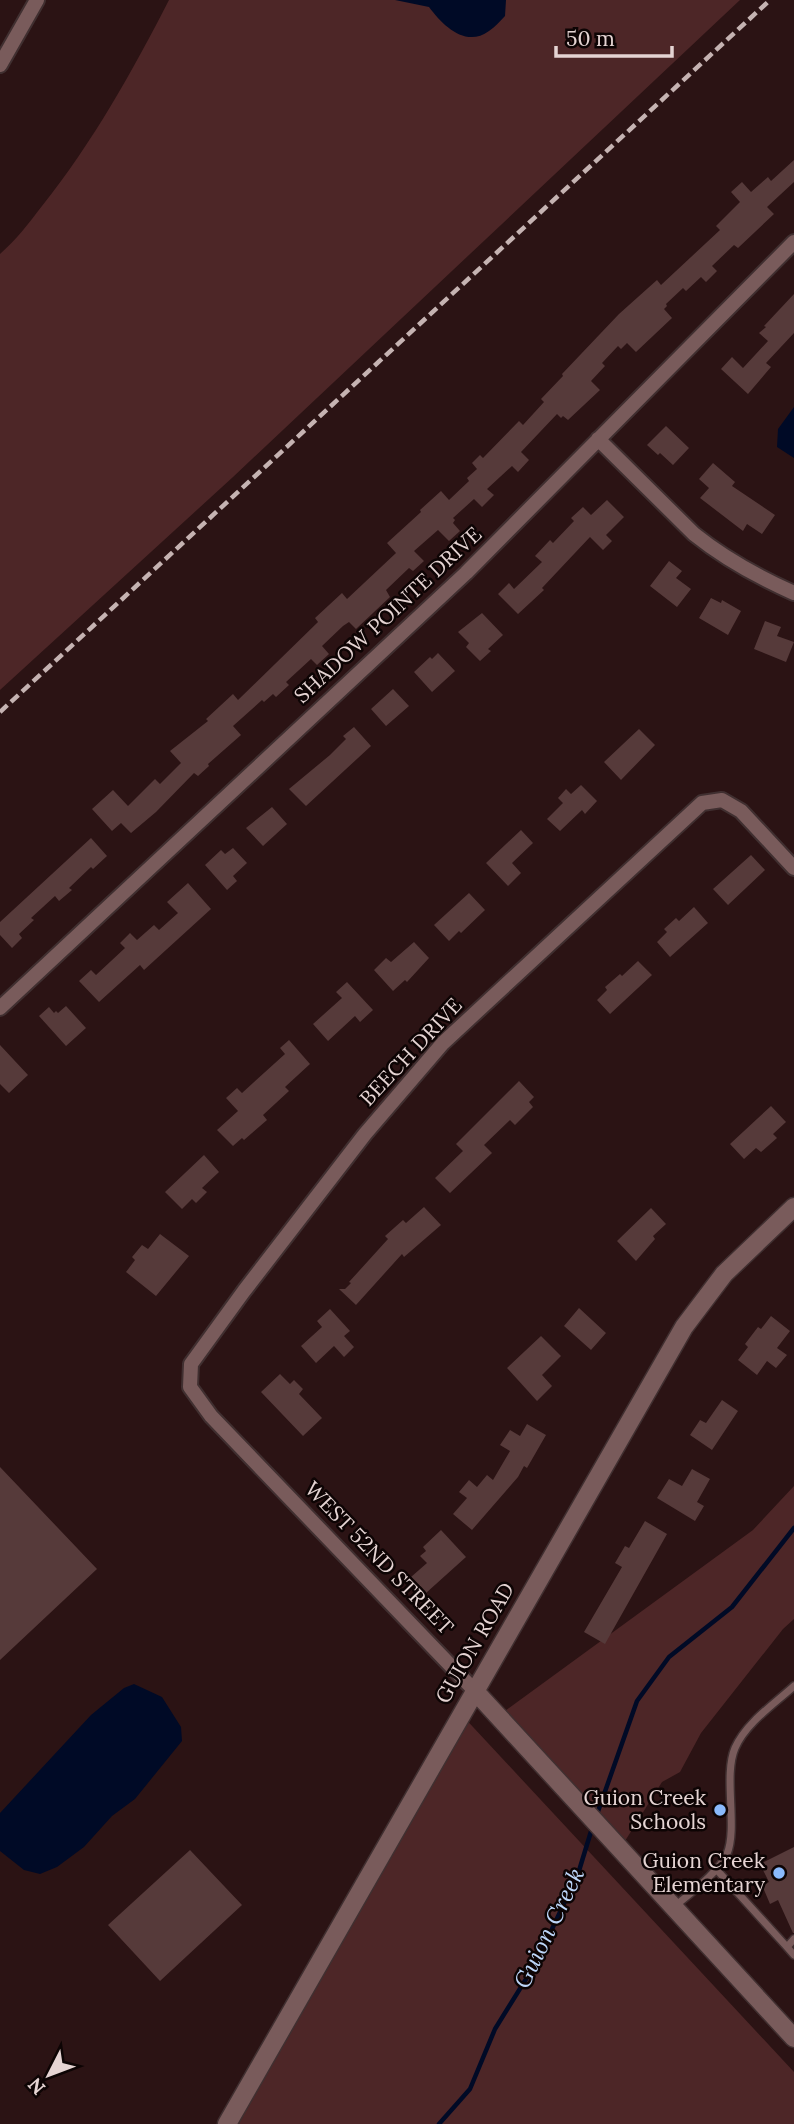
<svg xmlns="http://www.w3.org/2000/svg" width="794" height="2124" font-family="Lora,serif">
  <rect width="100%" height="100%" fill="#2b1314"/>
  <path fill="#4d2627" d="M169 0H740L233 477 0 690V254C16 240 29 223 42 206 93 142 132 72 169 0Z
    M794 1486V1619L783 1629 701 1733 680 1772 662 1782 620 1849 498 1716 753 1530Z
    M460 1713 794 2072V2124H223Z"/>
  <path fill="#000a26" d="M395 0H506L505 16C500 21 495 27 489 31 466 48 443 26 429 7Z
    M794 407V458L777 447 778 429Z
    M134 1684 162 1697 181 1727 182 1741 135 1799 112 1816 84 1847 57 1867 40 1874 24 1870 0 1851V1813L91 1715 124 1688Z"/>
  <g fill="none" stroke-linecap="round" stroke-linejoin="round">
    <path stroke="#000a26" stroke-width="4.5" d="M596 1817 637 1701 669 1657 732 1607 794 1528
      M439 2124 470 2089 495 2029 536 1963 578 1874 593 1825"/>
  </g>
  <path fill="#563a3a" d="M794 160V182L767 207 774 214 738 248 734 245 712 266 717 271 706 282 701 277 686 291 683 288 666 304 667 306 664 309 672 318 636 352 627 343 621 349 618 346 602 363 605 366 591 381 600 390 568 420 563 416 561 418 557 414 521 452 529 460 518 472 512 466 487 489 494 495 482 507 474 499 453 518 455 520 453 523 460 531 449 541 438 530 414 551 424 561 413 571 409 568 386 590 390 597 356 629 349 622 343 626 322 646 329 654 317 665 311 659 286 682 289 685 276 697 273 694 264 702 262 700 233 726 241 735 208 764 209 766 198 776 194 773 156 812 131 833 121 823 112 831 92 809 113 790 128 806 155 779 160 784 181 763 170 751 208 721 206 719 233 694 238 700 318 622 315 618 342 593 347 599 396 553 387 543 421 512 420 510 441 491 449 500 469 481 467 478 477 469 472 463 480 455 483 458 519 421 523 425 544 402 541 399 563 376 562 374 619 314 657 280 661 285 720 230 716 226 740 202 731 192 742 182 751 192 768 177 771 181Z
    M794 294V333L766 363 771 367 748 394 721 369 732 357 743 368 768 341 759 333 766 327 764 326Z
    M666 426 689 448 673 465 660 453 658 455 647 445Z
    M713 463 735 482 732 486 775 515 762 534 747 524 743 531 700 498 709 488 699 479Z
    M607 500 624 517 606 535 612 541 603 550 590 537 542 588 544 590 518 614 498 594 509 583 514 589 542 562 535 556 550 540 553 543 574 521 571 518 583 507 591 515Z
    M669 561 682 571 676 578 691 589 677 607 650 586Z
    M711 598 721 603 722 600 741 611 728 635 699 618Z
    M482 613 503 635 488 649 491 651 480 661 466 647 469 643 458 632Z
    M765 621 781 627 777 636 794 642 786 662 754 649Z
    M438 653 455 671 432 692 414 672 430 657 432 659Z
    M393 689 409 706 386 726 371 709Z
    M354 727 371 746 306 806 289 789 330 755 346 739 343 736Z
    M639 729 655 745 621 780 604 762Z
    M581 785 597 801 585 814 582 810 560 831 547 819 563 803 558 798 566 789 571 794Z
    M272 807 287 824 263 846 246 828Z
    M521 830 533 843 512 863 521 873 508 886 486 863Z
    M91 838 107 856 93 869 91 867 69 888 72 890 59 901 55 896 31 918 34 920 19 934 22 938 12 948 0 935V922Z
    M233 848 247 863 233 876 237 881 227 890 205 865 221 850 225 854Z
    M751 855 765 870 728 905 713 889Z
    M188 883 211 909 144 970 140 965 99 1002 79 981 91 970 96 975 125 948 120 943 130 933 137 940 154 925 159 930 178 913 167 902Z
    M469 893 485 910 461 933 459 931 449 941 434 925Z
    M694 907 708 923 670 957 657 942 667 932 664 929 676 918 679 921Z
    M414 942 429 958 407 982 405 980 393 991 374 970 386 958 391 962Z
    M638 961 652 975 610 1014 597 1000 607 990 605 987 620 974 622 976Z
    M347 982 373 1010 360 1022 355 1016 328 1041 313 1024 342 998 336 992Z
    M66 1006 86 1028 66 1046 39 1016 49 1007 54 1013 56 1011 58 1013Z
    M289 1040 310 1064 285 1087 289 1091 263 1115 267 1120 244 1140 242 1138 233 1146 217 1130 238 1111 226 1098 237 1088 242 1093 285 1054 280 1048Z
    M0 1045 28 1075 9 1093 0 1084Z
    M519 1081 534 1097 529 1102 533 1107 515 1125 510 1120 484 1145 492 1153 450 1193 435 1178 463 1151 456 1144Z
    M771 1106 786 1122 773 1134 777 1138 761 1152 756 1148 744 1159 730 1144Z
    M204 1155 219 1172 202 1188 207 1192 196 1203 192 1199 182 1209 165 1192Z
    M424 1207 441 1225 404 1257 402 1254 356 1305 339 1289H345L351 1283 349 1282 388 1239 385 1236 403 1220 406 1223Z
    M651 1208 666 1224 653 1236 655 1239 636 1261 617 1241Z
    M160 1234 189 1256 156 1296 126 1272 135 1260 132 1257 142 1245 148 1249Z
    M579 1308 606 1333 591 1350 564 1326Z
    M330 1309 350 1331 344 1336 354 1347 344 1357 334 1346 316 1363 301 1346 322 1327 317 1321Z
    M771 1316 790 1331 777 1348 787 1355 776 1368 767 1361 757 1375 738 1360 748 1347 745 1344 758 1327 761 1329Z
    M541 1336 561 1356 542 1375 552 1386 537 1401 507 1368Z
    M280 1374 290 1384 294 1380 303 1389 299 1394 322 1418 303 1436 261 1392Z
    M722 1400 738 1411 712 1450 690 1435 700 1420 706 1423Z
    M527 1424 546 1435 527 1468 524 1466 518 1477 472 1530 453 1514 467 1498 459 1492 469 1480 477 1487 487 1475 493 1480 510 1451 500 1445 510 1430 520 1436Z
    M0 1467 97 1569 0 1660Z
    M692 1469 710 1479 697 1502 704 1506 695 1521 657 1498 669 1479 682 1486Z
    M645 1521 667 1534 605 1644 584 1632 622 1567 615 1563 625 1546 629 1548Z
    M441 1530 466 1557 426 1593 411 1577 427 1563 420 1556 426 1551 423 1547Z
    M794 1847V1933H793L778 1900 770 1904 762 1885 769 1882 760 1864Z
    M190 1850 242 1905 160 1981 108 1925Z"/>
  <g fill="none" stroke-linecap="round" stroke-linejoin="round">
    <g stroke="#402f30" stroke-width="10">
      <path id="service" d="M716 1869 787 1947
        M674 1907C689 1894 719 1872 727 1854 738 1827 723 1776 735 1748 746 1723 774 1704 794 1686
        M794 1939 787 1947 794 1955"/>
    </g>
    <g stroke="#402f30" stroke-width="18">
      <path id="minor" d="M0 65 37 0
        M598 439 694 534C725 559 758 577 794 593
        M0 1008 466 573 794 242
        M474 1690 211 1416 190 1387 191 1364 244 1291 365 1134 443 1043 702 803 722 800 741 811 794 868"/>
    </g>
    <g stroke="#402f30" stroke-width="21">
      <path id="tertiary" d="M474 1690 794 2038
        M227 2124 684 1327 724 1274 794 1207"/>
    </g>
    <use href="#service" stroke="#795b5b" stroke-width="7"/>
    <use href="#minor" stroke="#795b5b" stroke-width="14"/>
    <use href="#tertiary" stroke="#795b5b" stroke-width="18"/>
    <path stroke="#c5b3b2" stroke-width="4.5" stroke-dasharray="10 5" stroke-linecap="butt" d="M0 712 770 0"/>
  </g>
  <g fill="#8abafc" stroke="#0d0404" stroke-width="2.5">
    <circle cx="720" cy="1810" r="7"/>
    <circle cx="779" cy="1873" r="7"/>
  </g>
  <g text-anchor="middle" stroke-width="5" stroke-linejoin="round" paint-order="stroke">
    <g font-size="21" fill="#e5d4d3" stroke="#0d0404">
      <text transform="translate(388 615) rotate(-43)" y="7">SHADOW POINTE DRIVE</text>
      <text transform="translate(411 1052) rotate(-47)" y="7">BEECH DRIVE</text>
      <text transform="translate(379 1558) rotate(46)" y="7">WEST 52ND STREET</text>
      <text transform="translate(475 1643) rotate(-60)" y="7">GUION ROAD</text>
    </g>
    <g font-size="21" fill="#e5d4d3" stroke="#0d0404" text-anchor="end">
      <text x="706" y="1805">Guion Creek<tspan x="706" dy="24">Schools</tspan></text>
      <text x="765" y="1868">Guion Creek<tspan x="765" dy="24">Elementary</tspan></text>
    </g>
    <g font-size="23" font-style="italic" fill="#bdd6f9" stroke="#0d0404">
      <text transform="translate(549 1928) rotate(-64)" y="8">Guion Creek</text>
    </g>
  </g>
  <g transform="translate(49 2075) rotate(228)" stroke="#0d0404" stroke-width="5" paint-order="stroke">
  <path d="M0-5L12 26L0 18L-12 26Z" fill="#e5d4d3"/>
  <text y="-10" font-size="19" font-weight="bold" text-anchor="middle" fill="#e5d4d3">N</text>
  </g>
  <path d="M556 46v10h116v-10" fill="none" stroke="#e5d4d3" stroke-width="3.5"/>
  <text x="566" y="46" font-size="21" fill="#e5d4d3" stroke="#0d0404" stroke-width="5" paint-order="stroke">50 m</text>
</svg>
